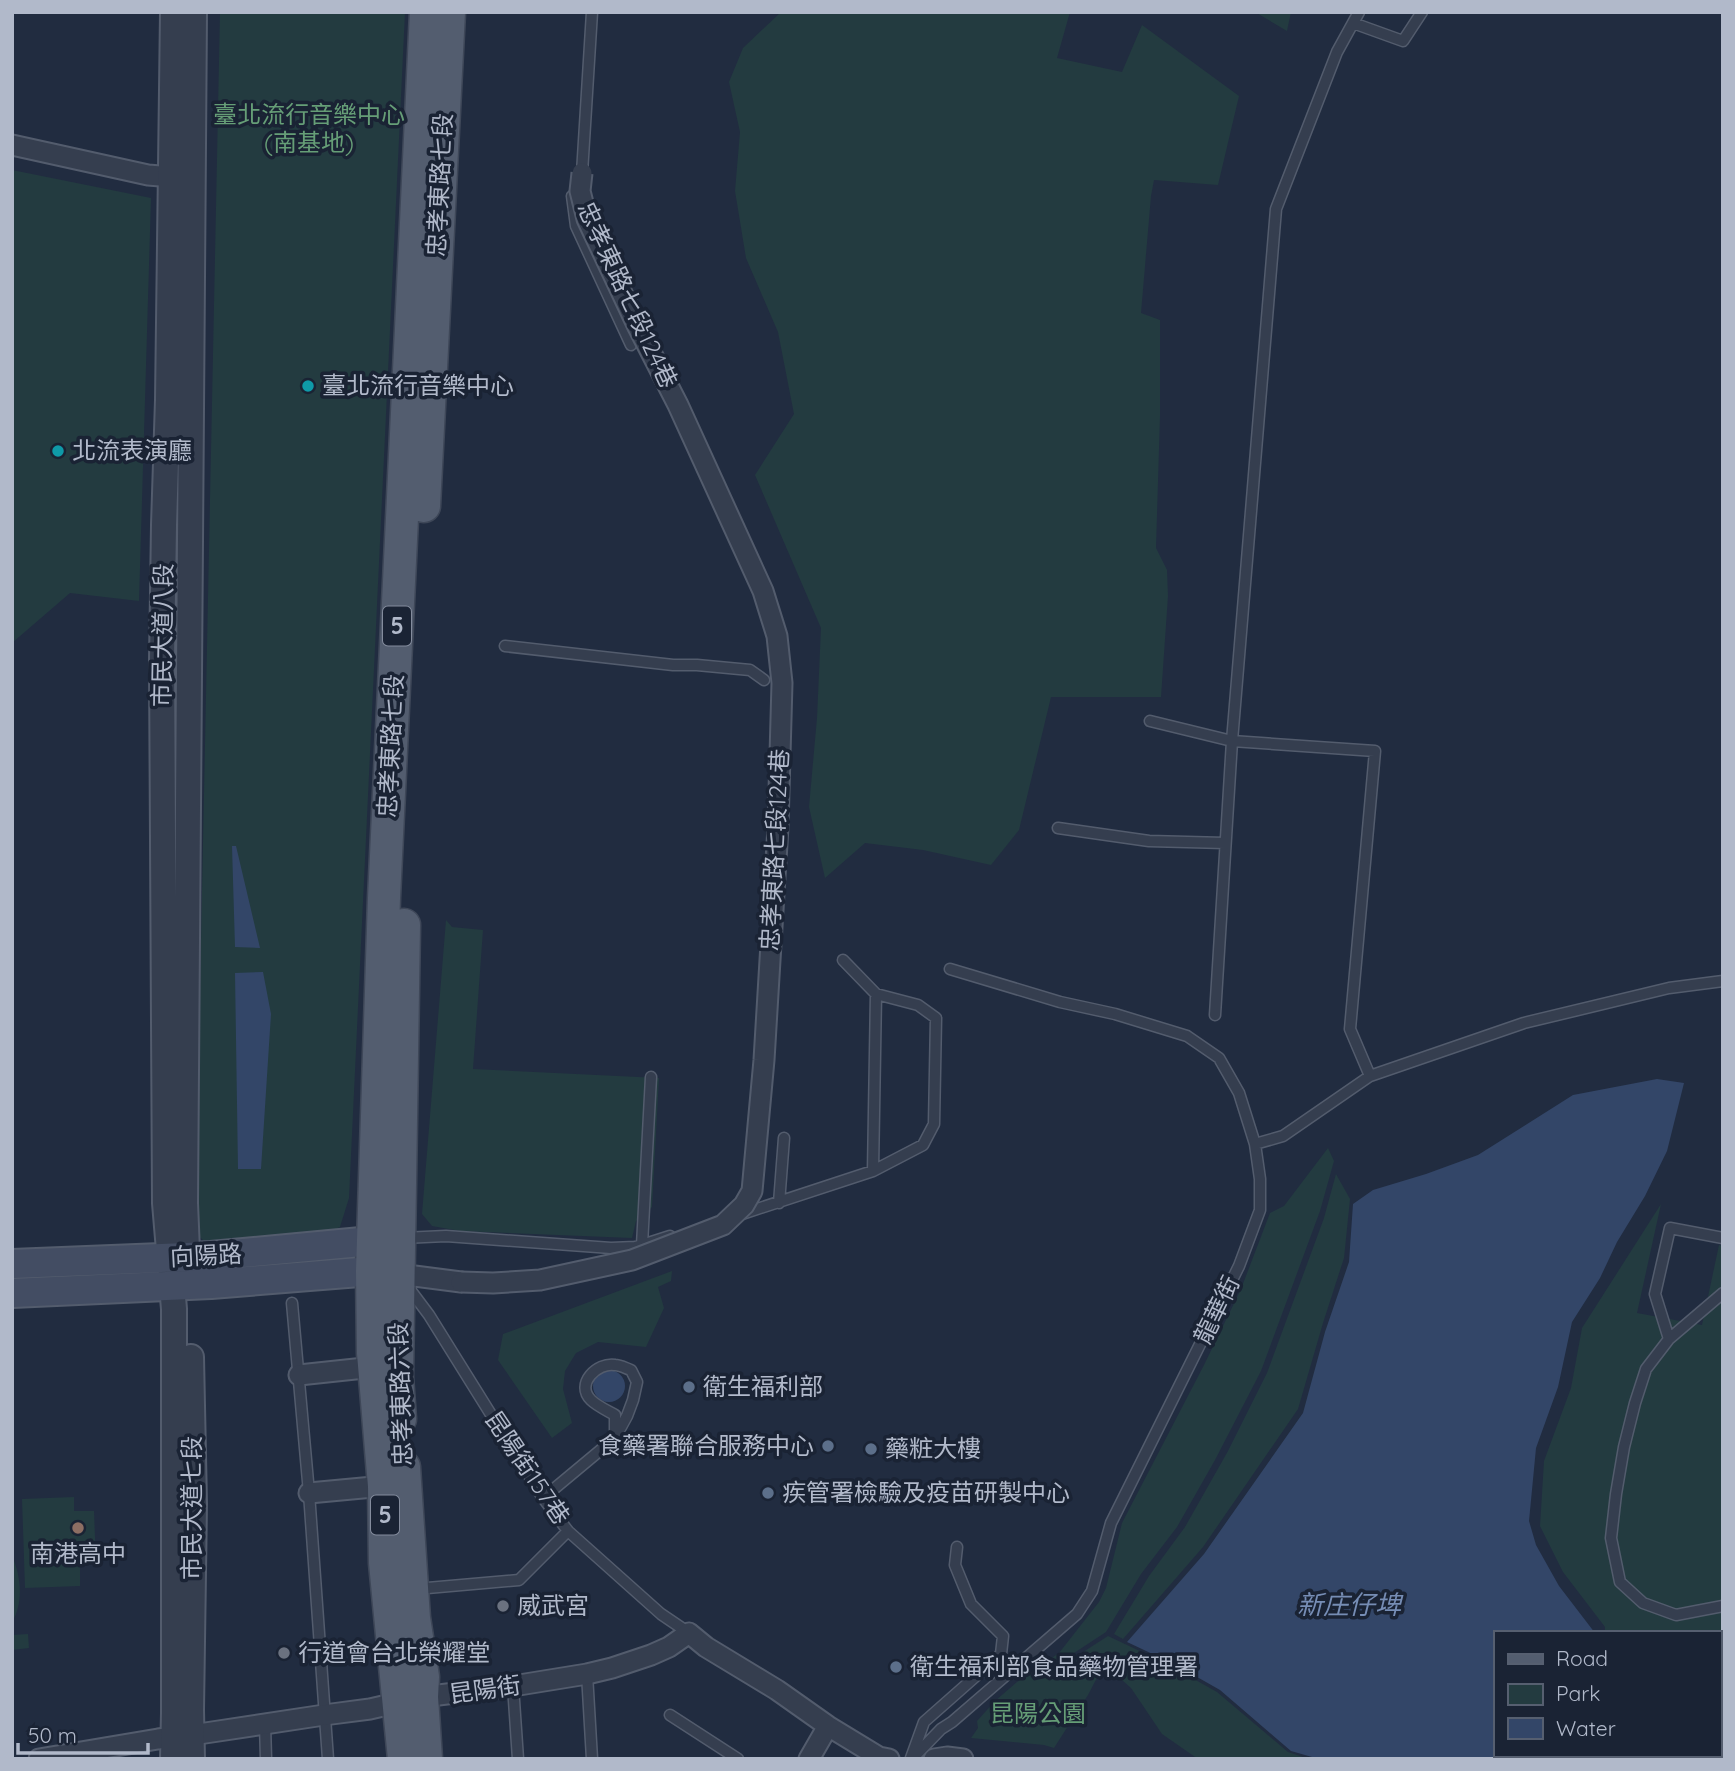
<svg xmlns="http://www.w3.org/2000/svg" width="1735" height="1771" font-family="Quicksand,'Noto Sans TC',sans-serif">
  <rect width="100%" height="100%" fill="#212c40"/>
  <path fill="#233b40" d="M220 12H405L349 1198 340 1227 325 1235 212 1242 203 1240 195 1233Z
    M781 12H1070L1057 58 1122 72 1142 25 1239 96 1218 185 1154 180 1151 196 1141 313 1160 320V416L1156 548 1167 570 1168 596 1161 697H1051L1019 830 991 865 923 850 865 843 825 878 809 807 817 718 821 628 755 475 794 414 778 332 746 258 735 191 740 132 729 82 743 48Z
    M1255 12H1291L1287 31Z
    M12 170 151 198 139 601 70 593 12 643Z
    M446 920 452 927 483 930 473 1069 659 1078 652 1207 636 1221 632 1238 460 1231 432 1226 422 1214Z
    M1328 1148 1334 1161 1320 1211 1261 1371 1215 1460 1177 1527 1141 1574 1106 1632 1074 1653 1101 1670 1088 1695 1054 1748 1044 1745 971 1738 978 1728 977 1721 995 1701 1017 1682 1059 1653 1099 1602 1106 1588 1122 1523 1204 1365 1241 1289 1270 1213 1284 1206Z
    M1336 1174 1350 1199 1344 1258 1323 1323 1298 1409 1203 1547 1123 1639 1114 1634 1149 1576 1185 1527 1228 1451 1267 1373 1324 1218Z
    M1661 1204 1637 1313 1702 1325 1719 1245 1723 1246V1674L1719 1673V1633H1605V1627L1563 1572 1540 1526 1544 1461 1571 1388 1582 1328Z
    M672 1271 671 1281 658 1287 664 1308 646 1347 598 1342 576 1353 565 1371 563 1389 572 1423 552 1438 498 1360 503 1334Z
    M74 1497V1511H94L96 1564 80 1565V1586L25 1588 22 1499Z
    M12 1556C21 1576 24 1602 12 1622Z
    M28 1634 29 1648 12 1650V1635Z
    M1108 1636 1167 1664 1217 1692 1288 1752 1309 1759H1198L1162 1734 1131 1688 1104 1664 1080 1654Z
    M1719 1683H1723V1759H1582L1581 1755H1719Z"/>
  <path fill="#334668" d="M232 846H236L260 948 235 947Z
    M263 972 271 1014 261 1169H238L235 973Z
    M1657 1079 1684 1083 1667 1151 1645 1196 1617 1242 1600 1278 1572 1322 1558 1387 1536 1448 1529 1521 1536 1545 1559 1586 1595 1633H1495V1755H1578L1579 1759H1319L1291 1751 1220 1690 1176 1665 1127 1642 1204 1554 1303 1413 1325 1332 1349 1262 1353 1204 1373 1190 1426 1174 1478 1155 1573 1095Z
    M593 1386a16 16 0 1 1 32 0a16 16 0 1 1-32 0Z"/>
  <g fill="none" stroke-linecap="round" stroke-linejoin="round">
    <g stroke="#535c6d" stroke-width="13">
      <path id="service" d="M1359 12 1337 52 1276 209 1232 741 1375 751 1350 1029 1370 1076
        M1353 23 1403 41 1422 12
        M582 173 592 12
        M579 191 572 196 576 226 631 345
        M505 646 673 665H697L750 670 764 680
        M1150 721 1232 741 1215 1015
        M1058 828 1149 841 1225 843
        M1255 1144 1283 1136 1370 1076 1524 1023 1669 988 1723 981
        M873 1171 876 994
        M779 1203 784 1138
        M742 1214 873 1171 923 1145 934 1124 936 1018 918 1005 876 994 843 960
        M403 1238 446 1236 611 1248 635 1247 642 1245 651 1077
        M642 1245 670 1236
        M408 1287 429 1315 543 1498 568 1531 661 1614 689 1633
        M1723 1293 1669 1339 1646 1369 1635 1403 1624 1447 1616 1494 1611 1538 1620 1582 1643 1603 1676 1615 1723 1606
        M292 1303 309 1493 328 1759
        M1669 1339 1655 1294 1670 1228 1723 1238
        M543 1498 615 1438 627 1416 633 1400 637 1382 631 1370C627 1369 621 1365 615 1365 597 1362 575 1384 591 1400 597 1406 608 1411 615 1415V1438
        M416 1589 519 1580 568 1531
        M587 1674 592 1759
        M513 1686 518 1759
        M670 1715 738 1759
        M265 1724 266 1759
        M911 1758 924 1722 1001 1654 1003 1636 971 1604 955 1565 957 1547
        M912 1759 941 1729 952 1722 1077 1614 1092 1591 1111 1523 1239 1266 1260 1210V1179L1255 1144 1239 1093 1219 1058 1187 1036 1115 1014 1060 1002 950 969"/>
    </g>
    <g stroke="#535c6d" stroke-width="23">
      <path id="minor" d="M12 145 148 175 185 178
        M399 1274 461 1282
        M299 1375 374 1367
        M309 1493 384 1486
        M39 1759 158 1739 192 1735 324 1715 370 1709 422 1697 513 1686 587 1674 612 1668 651 1655 669 1647 689 1633 706 1647 777 1690 828 1726 879 1757 889 1759
        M809 1759 828 1726
        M934 1759 947 1757 963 1759"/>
    </g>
    <g stroke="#535c6d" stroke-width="28">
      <path id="tertiary" d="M188 1275 185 1203 194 12
        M191 1357 194 1504 191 1710 192 1759
        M173 1759 174 1713V1309L165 1203 162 660 164 525 168 400 173 12"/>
    </g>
    <g stroke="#535c6d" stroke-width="32">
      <path id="secondary" d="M12 1264 211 1256 393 1239
        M12 1293 211 1284 372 1271 392 1273"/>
    </g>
    <g stroke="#3e4758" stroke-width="35">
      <path id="primary" d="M424 506 449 12
        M400 1419 397 1377 404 925
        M404 1467 414 1618 423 1677 422 1697 426 1759
        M404 1759 385 1563 384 1486 373 1353 372 1271 384 898 426 12"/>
    </g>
    <use href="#service" stroke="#353e4f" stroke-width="10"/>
    <use href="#minor" stroke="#353e4f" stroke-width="19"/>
    <use href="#tertiary" stroke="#353e4f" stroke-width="24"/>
    <use href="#secondary" stroke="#434d63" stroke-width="28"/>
    <use href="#primary" stroke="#535d6f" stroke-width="32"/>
    <g stroke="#535c6d" stroke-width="23" stroke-linecap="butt">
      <path id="minor-bridge" d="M461 1282 493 1283 540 1280 632 1260 723 1225 744 1205 752 1191 764 1060 778 827 782 683 777 636 763 591 678 405 638 327 587 219 580 191 582 173"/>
    </g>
    <use href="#minor-bridge" stroke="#353e4f" stroke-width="19"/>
  </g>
  <g fill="#0f9aa8" stroke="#1a2334" stroke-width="2.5">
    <circle cx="308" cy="386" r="7"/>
    <circle cx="58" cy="451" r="7"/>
  </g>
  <g fill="#5c6f8a" stroke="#1a2334" stroke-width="2.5">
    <circle cx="689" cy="1387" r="7"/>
    <circle cx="828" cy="1446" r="7"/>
    <circle cx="871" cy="1449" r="7"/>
    <circle cx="768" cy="1493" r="7"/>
    <circle cx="896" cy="1667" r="7"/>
  </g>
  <circle fill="#8d6e63" stroke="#1a2334" stroke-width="2.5" cx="78" cy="1528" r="7"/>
  <g fill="#6b7280" stroke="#1a2334" stroke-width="2.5">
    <circle cx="503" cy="1606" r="7"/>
    <circle cx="284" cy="1653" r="7"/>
  </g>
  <g text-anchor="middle" stroke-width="7" stroke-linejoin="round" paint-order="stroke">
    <g fill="#1a2334" stroke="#848c9d" stroke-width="2">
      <rect x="383" y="606.5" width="28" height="39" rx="5"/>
      <rect x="371" y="1495.5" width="28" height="39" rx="5"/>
    </g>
    <g font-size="23" font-weight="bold" fill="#b1b9ca">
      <text x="397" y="634">5</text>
      <text x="385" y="1523">5</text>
    </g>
    <g font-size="24" fill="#669e77" stroke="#1a2334">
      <text x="309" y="123">臺北流行音樂中心<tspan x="309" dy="28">(南基地)</tspan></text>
      <text x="1038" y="1722">昆陽公園</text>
    </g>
    <g font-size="24" fill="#b1b9ca" stroke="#1a2334">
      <text transform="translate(440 185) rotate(-87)" y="8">忠孝東路七段</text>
      <text transform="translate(627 295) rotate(65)" y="8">忠孝東路七段124巷</text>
      <text transform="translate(163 635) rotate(-89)" y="8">市民大道八段</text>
      <text transform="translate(391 746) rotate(-87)" y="8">忠孝東路七段</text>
      <text transform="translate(775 850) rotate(-87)" y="8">忠孝東路七段124巷</text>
      <text transform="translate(206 1256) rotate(-3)" y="8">向陽路</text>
      <text transform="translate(1217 1310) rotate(-64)" y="8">龍華街</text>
      <text transform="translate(401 1394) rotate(-92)" y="8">忠孝東路六段</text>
      <text transform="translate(527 1468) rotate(56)" y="8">昆陽街157巷</text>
      <text transform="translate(192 1508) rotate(-90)" y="8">市民大道七段</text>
      <text transform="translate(485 1690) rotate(-8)" y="8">昆陽街</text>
    </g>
    <g font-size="24" fill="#b1b9ca" stroke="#1a2334" text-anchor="start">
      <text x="322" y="394">臺北流行音樂中心</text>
      <text x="72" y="459">北流表演廳</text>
      <text x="703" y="1395">衛生福利部</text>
      <text x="814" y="1454" text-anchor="end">食藥署聯合服務中心</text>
      <text x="885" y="1457">藥粧大樓</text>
      <text x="782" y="1501">疾管署檢驗及疫苗研製中心</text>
      <text x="78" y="1562" text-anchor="middle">南港高中</text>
      <text x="517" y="1614">威武宮</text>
      <text x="298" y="1661">行道會台北榮耀堂</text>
      <text x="910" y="1675">衛生福利部食品藥物管理署</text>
    </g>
    <g font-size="26" font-style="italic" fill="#768db5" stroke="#1a2334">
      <text x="1349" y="1614">新庄仔埤</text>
    </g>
  </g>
  <rect width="1735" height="1771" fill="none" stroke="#b1b9ca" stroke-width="28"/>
  <rect x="1494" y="1631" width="228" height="126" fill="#1a2334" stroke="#565f70" stroke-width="2"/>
  <rect x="1508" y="1654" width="35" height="10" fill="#535d6f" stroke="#565f70" stroke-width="2"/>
  <text x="1556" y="1666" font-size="21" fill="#b1b9ca">Road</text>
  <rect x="1508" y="1684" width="35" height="21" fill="#233b40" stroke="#565f70" stroke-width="2"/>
  <text x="1556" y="1701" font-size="21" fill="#b1b9ca">Park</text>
  <rect x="1508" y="1718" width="35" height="21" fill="#334668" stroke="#565f70" stroke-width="2"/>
  <text x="1556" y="1736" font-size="21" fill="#b1b9ca">Water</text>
  <path d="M18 1743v10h130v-10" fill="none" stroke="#b1b9ca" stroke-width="3.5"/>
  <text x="28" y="1743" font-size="21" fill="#b1b9ca" stroke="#1a2334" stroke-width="5" paint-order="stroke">50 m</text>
</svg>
